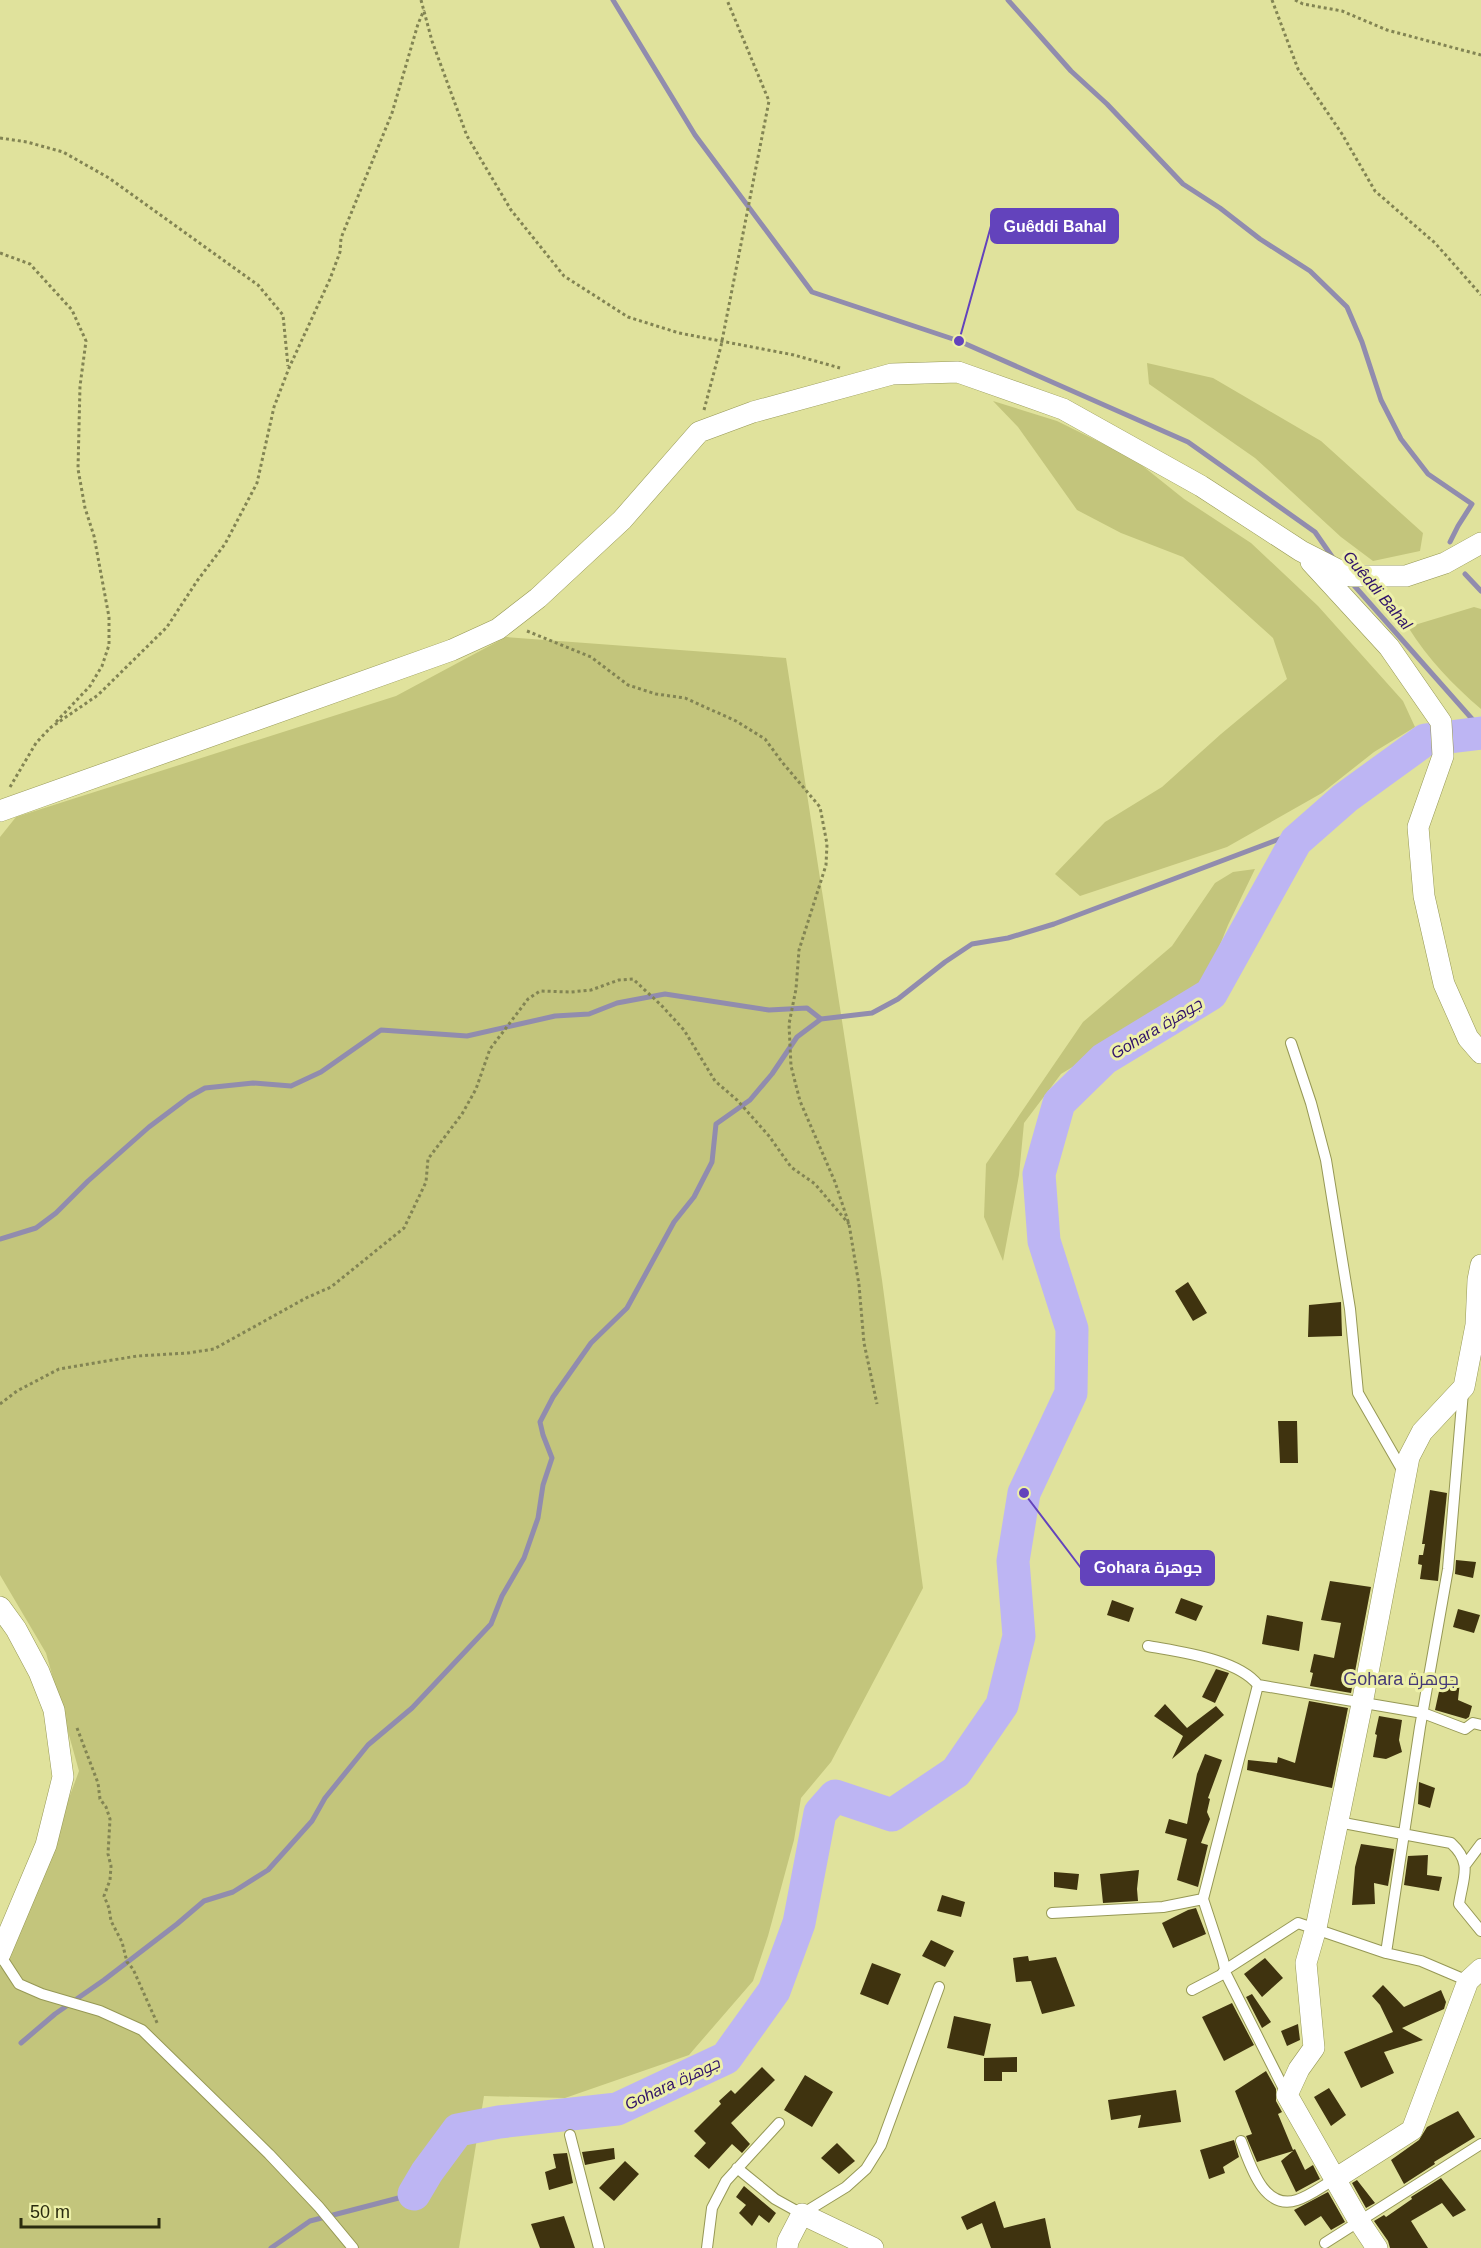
<svg xmlns="http://www.w3.org/2000/svg" width="1481" height="2248" font-family="Helvetica,Cairo,sans-serif">
  <rect width="100%" height="100%" fill="#e0e29c"/>
  <path fill="#c3c57c" d="M1147 363 1213 378 1321 441 1423 533 1420 551 1373 561 1341 537 1255 458 1149 384Z
    M993 401 1057 421 1134 459 1184 499 1251 543 1318 606 1403 701 1415 727 1374 752 1322 793 1227 847 1080 896 1055 874 1105 822 1162 787 1221 734 1287 679 1273 638 1183 557 1121 533 1077 510 1018 427Z
    M1474 607 1481 609V709C1453 685 1428 659 1408 627Z
    M506 637 786 658 882 1280 923 1588 831 1762 801 1798 794 1840 768 1936 753 1981 689 2055 565 2098 484 2096 459 2248H0V1968L27 1911 79 1771 46 1653 0 1575V837L16 817 396 696Z
    M1255 869 1228 925 1203 987 1061 1074 1024 1123 1019 1175 1003 1261 984 1217 986 1164 1083 1022 1172 946 1215 883 1233 872Z"/>
  <g fill="none" stroke-linecap="round" stroke-linejoin="round">
    <path stroke="#918cae" stroke-width="5" d="M613 0 695 135 812 292 959 341 1188 442 1315 532 1333 558
      M1008 0 1071 71 1107 104 1183 184 1220 208 1260 239 1310 271 1347 307 1362 342 1381 400 1401 439 1428 474 1472 504 1458 526 1450 542
      M1465 574 1481 591
      M1351 582 1481 729
      M0 1239 36 1228 56 1213 88 1181 149 1127 189 1097 205 1088 253 1083 291 1086 321 1072 381 1030 467 1036 555 1016 589 1014 617 1003 665 994 769 1010 807 1008 821 1019
      M21 2043 55 2014 104 1980 177 1924 204 1901 233 1892 268 1870 312 1821 325 1798 368 1745 412 1708 491 1624 502 1596 524 1558 538 1518 543 1485 552 1458 543 1435 540 1422 553 1397 591 1343 627 1308 674 1222 694 1197 712 1162 716 1124 750 1100 772 1074 797 1037 821 1019 872 1013 898 999 945 962 972 944 1008 938 1054 924 1314 826
      M271 2248 310 2221 414 2194"/>
    <path stroke="#bdb5f3" stroke-width="33" d="M414 2194 427 2172 458 2130 499 2122 617 2109 726 2058 774 1991 799 1923 820 1813 835 1796 892 1815 956 1772 1002 1705 1019 1636 1013 1561 1024 1493 1071 1393 1072 1329 1044 1241 1039 1174 1059 1103 1104 1059 1211 994 1296 841 1345 798 1425 740 1481 733"/>
  </g>
  <path fill="#3f330f" d="M1188 1282 1207 1313 1193 1321 1175 1291Z
    M1341 1302 1342 1336 1308 1337 1309 1305Z
    M1278 1421H1297L1298 1463H1280Z
    M1430 1490 1447 1493 1438 1581 1420 1579 1422 1565 1418 1564 1419 1555H1423L1425 1544H1422Z
    M1456 1560 1476 1562 1473 1578 1455 1574Z
    M1330 1581 1371 1587 1351 1693 1310 1686 1313 1673 1310 1672 1314 1654 1334 1658 1341 1623 1321 1620Z
    M1181 1598 1203 1606 1196 1621 1175 1613Z
    M1112 1600 1134 1608 1129 1622 1107 1615Z
    M1458 1609 1480 1615 1474 1633 1453 1627Z
    M1267 1615 1303 1622 1299 1651 1262 1644Z
    M1216 1669 1229 1673 1215 1703 1202 1697Z
    M1442 1678 1460 1681 1458 1700 1472 1706 1469 1717 1466 1719 1435 1710Z
    M1309 1701 1348 1708 1332 1788 1247 1770 1248 1760 1277 1763 1278 1757 1295 1763Z
    M1165 1704 1187 1728 1216 1706 1224 1715 1172 1759 1183 1736 1154 1716Z
    M1379 1716 1402 1720 1399 1740 1402 1752 1386 1759 1373 1757 1377 1735 1375 1734Z
    M1205 1754 1222 1760 1208 1798 1210 1799 1207 1812 1210 1819 1201 1843 1208 1845 1198 1887 1177 1880 1187 1839 1165 1833 1169 1819 1187 1824 1197 1774Z
    M1419 1782 1435 1788 1430 1808 1418 1804Z
    M1361 1844 1394 1849 1388 1886 1374 1883 1375 1904 1352 1905 1355 1867Z
    M1428 1855 1427 1875 1442 1877 1439 1891 1404 1885 1408 1856Z
    M1139 1870 1137 1889 1138 1901 1103 1903 1100 1874Z
    M1054 1872 1079 1874 1077 1890 1054 1887Z
    M942 1895 965 1902 961 1917 937 1911Z
    M1196 1908 1206 1934 1173 1948 1162 1923 1188 1910Z
    M931 1940 954 1951 945 1967 922 1956Z
    M1028 1956 1029 1961 1056 1957 1075 2006 1042 2014 1031 1981 1016 1982 1013 1958Z
    M1265 1958 1283 1978 1262 1997 1244 1974Z
    M872 1963 901 1974 888 2005 860 1994Z
    M1383 1985 1404 2007 1441 1990 1446 2002 1444 2009 1402 2028 1423 2040 1384 2052 1394 2073 1361 2088 1344 2052 1393 2032 1380 2005 1372 1996Z
    M1252 1994 1271 2022 1262 2028 1246 1997Z
    M1232 2003 1254 2045 1224 2061 1202 2017Z
    M954 2016 991 2024 984 2056 947 2048Z
    M1298 2024 1300 2040 1287 2046 1281 2031Z
    M1017 2057V2072H1002V2081H984V2058Z
    M762 2067 775 2080 731 2123 750 2144 742 2153 732 2144 709 2169 694 2156 706 2143 694 2131 721 2104 719 2101 731 2090 735 2094Z
    M1266 2071 1276 2089V2101L1282 2112 1278 2114 1293 2150 1295 2149 1305 2170 1313 2165 1320 2179 1296 2192 1281 2161 1293 2151 1257 2162 1246 2136 1252 2134 1235 2091Z
    M805 2075 833 2092 812 2127 784 2110Z
    M1329 2088 1346 2115 1331 2126 1314 2097Z
    M1176 2090 1181 2122 1138 2128 1141 2115 1111 2120 1108 2100Z
    M1458 2111 1475 2137 1434 2162 1435 2164 1404 2184 1391 2160 1419 2140 1427 2127Z
    M1234 2140 1239 2157 1223 2167 1225 2173 1209 2179 1200 2150Z
    M837 2143 855 2161 839 2174 821 2158Z
    M614 2148 615 2159 585 2165 582 2152Z
    M567 2153 573 2183 549 2190 545 2172 556 2168 553 2154Z
    M625 2161 639 2174 614 2201 599 2188Z
    M1441 2178 1466 2210 1453 2217 1442 2203 1411 2221 1428 2248H1390L1388 2241 1374 2221 1384 2215 1386 2217 1412 2199 1411 2197Z
    M1357 2180 1375 2203 1366 2208 1352 2183Z
    M744 2186 776 2213 769 2223 759 2215 752 2226 739 2213 746 2205 736 2197Z
    M1328 2192 1345 2222 1331 2230 1321 2216 1305 2226 1294 2210Z
    M995 2201 1004 2228 1045 2218 1051 2248H991L982 2223 967 2230 961 2217Z
    M564 2216 575 2248H540L531 2224Z"/>
  <g fill="none" stroke-linecap="round" stroke-linejoin="round">
    <g stroke="#969855" stroke-width="12">
      <path id="lane" d="M1291 1043 1311 1103 1326 1160 1350 1309 1358 1393 1404 1473
        M1148 1646C1180 1652 1238 1659 1258 1685L1203 1899 1223 1960 1226 1974 1287 2095
        M1258 1685 1423 1713 1465 1729 1473 1723 1481 1725
        M1338 1822 1451 1843C1473 1863 1463 1877 1459 1904L1481 1931
        M1466 1864 1481 1844
        M1052 1913 1163 1907 1203 1899
        M1386 1953 1420 1727 1448 1569 1463 1392
        M0 1955 19 1984 42 1994 100 2011 142 2030 269 2154 319 2207 353 2248
        M1192 1990 1221 1975 1225 1970 1298 1923 1386 1953 1421 1961 1468 1981
        M570 2135 599 2248
        M1241 2141C1250 2164 1263 2211 1297 2200 1310 2196 1324 2185 1335 2179
        M737 2168 775 2199 802 2214 846 2187 866 2169 881 2145 939 1987
        M1325 2243 1481 2144
        M707 2248 712 2208 726 2181 779 2123"/>
    </g>
    <g stroke="#969855" stroke-width="22">
      <path id="street" d="M1311 562 1389 647 1441 722 1443 756 1418 827 1424 896 1444 984 1468 1038 1481 1053
        M0 811 452 650 498 629 538 598 622 520 699 432 753 412 892 374 958 372 1063 409 1201 486 1301 551 1350 576H1406L1445 563 1481 543
        M0 1607 16 1629 39 1672 54 1710 63 1777 46 1845 0 1954
        M1335 2179 1412 2130 1468 1981 1481 1969
        M787 2248 788 2241 802 2214 873 2248
        M1377 2248 1359 2221 1287 2095 1299 2069 1314 2048 1306 1963 1316 1928 1362 1704 1409 1457 1422 1432 1464 1387 1476 1325 1478 1280 1481 1265"/>
    </g>
    <path stroke="#828453" stroke-width="3" stroke-dasharray="3 3" stroke-linecap="butt" d="M421 0 432 41 467 136 511 210 564 276 628 317 679 333 794 355 840 368
      M1272 0 1298 69 1342 134 1375 191 1435 243 1481 295
      M1295 0 1303 4 1342 11 1387 30 1481 55
      M0 138 27 142 63 152 109 178 258 285 283 315 288 366
      M0 253 30 264 72 310 86 341 80 386 78 469 85 508 94 536 109 617V645L102 666 90 686 55 723
      M704 410 721 346 769 101 727 0
      M527 631 591 657 628 685 656 694 685 698 736 721 765 739 782 762 820 807 827 844 826 865 799 950 796 989 789 1024 791 1066 800 1101 835 1182 849 1224 859 1285 864 1343 877 1404
      M50 728 98 695 167 627 197 581 225 544 257 483 274 407 289 368 330 279 340 252 341 238 392 113 418 24 424 10
      M10 787 36 743 50 728
      M0 1404 17 1391 59 1369 137 1356 188 1353 214 1349 306 1298 331 1287 404 1228 426 1182 428 1159 462 1114 476 1089 490 1049 528 999 540 991 571 992 591 990 619 980 633 979 661 1005 684 1030 715 1081 737 1100 769 1136 791 1167 815 1184 849 1224
      M77 1728 98 1783 100 1799 106 1807 110 1819 108 1854 111 1866 110 1880 104 1896 109 1908 111 1921 122 1942 127 1962 133 1969 158 2025"/>
    <use href="#lane" stroke="#fff" stroke-width="10"/>
    <use href="#street" stroke="#fff" stroke-width="21"/>
  </g>
  <g text-anchor="middle" stroke-width="6" stroke-linejoin="round" paint-order="stroke">
    <g font-size="16" font-style="italic" fill="#2f1169" stroke="#edf0a9">
      <text transform="translate(1378 590) rotate(50)" y="6">Guêddi Bahal</text>
      <text transform="translate(1156 1028) rotate(-31)" y="6">Gohara جوهرة</text>
      <text transform="translate(672 2083) rotate(-25)" y="6">Gohara جوهرة</text>
    </g>
    <g font-size="18" fill="#453976" stroke="#edf0a9">
      <text x="1401" y="1685">Gohara جوهرة</text>
    </g>
  </g>
  <path fill="none" stroke="#6343bc" stroke-width="2" d="M959 341L991 226M1024 1493L1081 1568"/>
  <g fill="#6343bc" stroke="#edf0a9" stroke-width="2">
    <circle cx="959" cy="341" r="6"/>
    <circle cx="1024" cy="1493" r="6"/>
  </g>
  <g fill="#6343bc" stroke="#6343bc" stroke-width="2">
    <rect x="991" y="209" width="127" height="34" rx="6"/>
    <rect x="1081" y="1551" width="133" height="34" rx="6"/>
  </g>
  <g font-size="16" text-anchor="middle" font-weight="bold" fill="#fff">
    <text x="1055" y="232">Guêddi Bahal</text>
    <text x="1148" y="1573">Gohara جوهرة</text>
  </g>
  <path d="M21 2218v9h138v-9" fill="none" stroke="#2a2b0e" stroke-width="3"/>
  <text x="30" y="2218" font-size="18" fill="#2a2b0e" stroke="#edf0a9" stroke-width="4.5" paint-order="stroke">50 m</text>
</svg>
